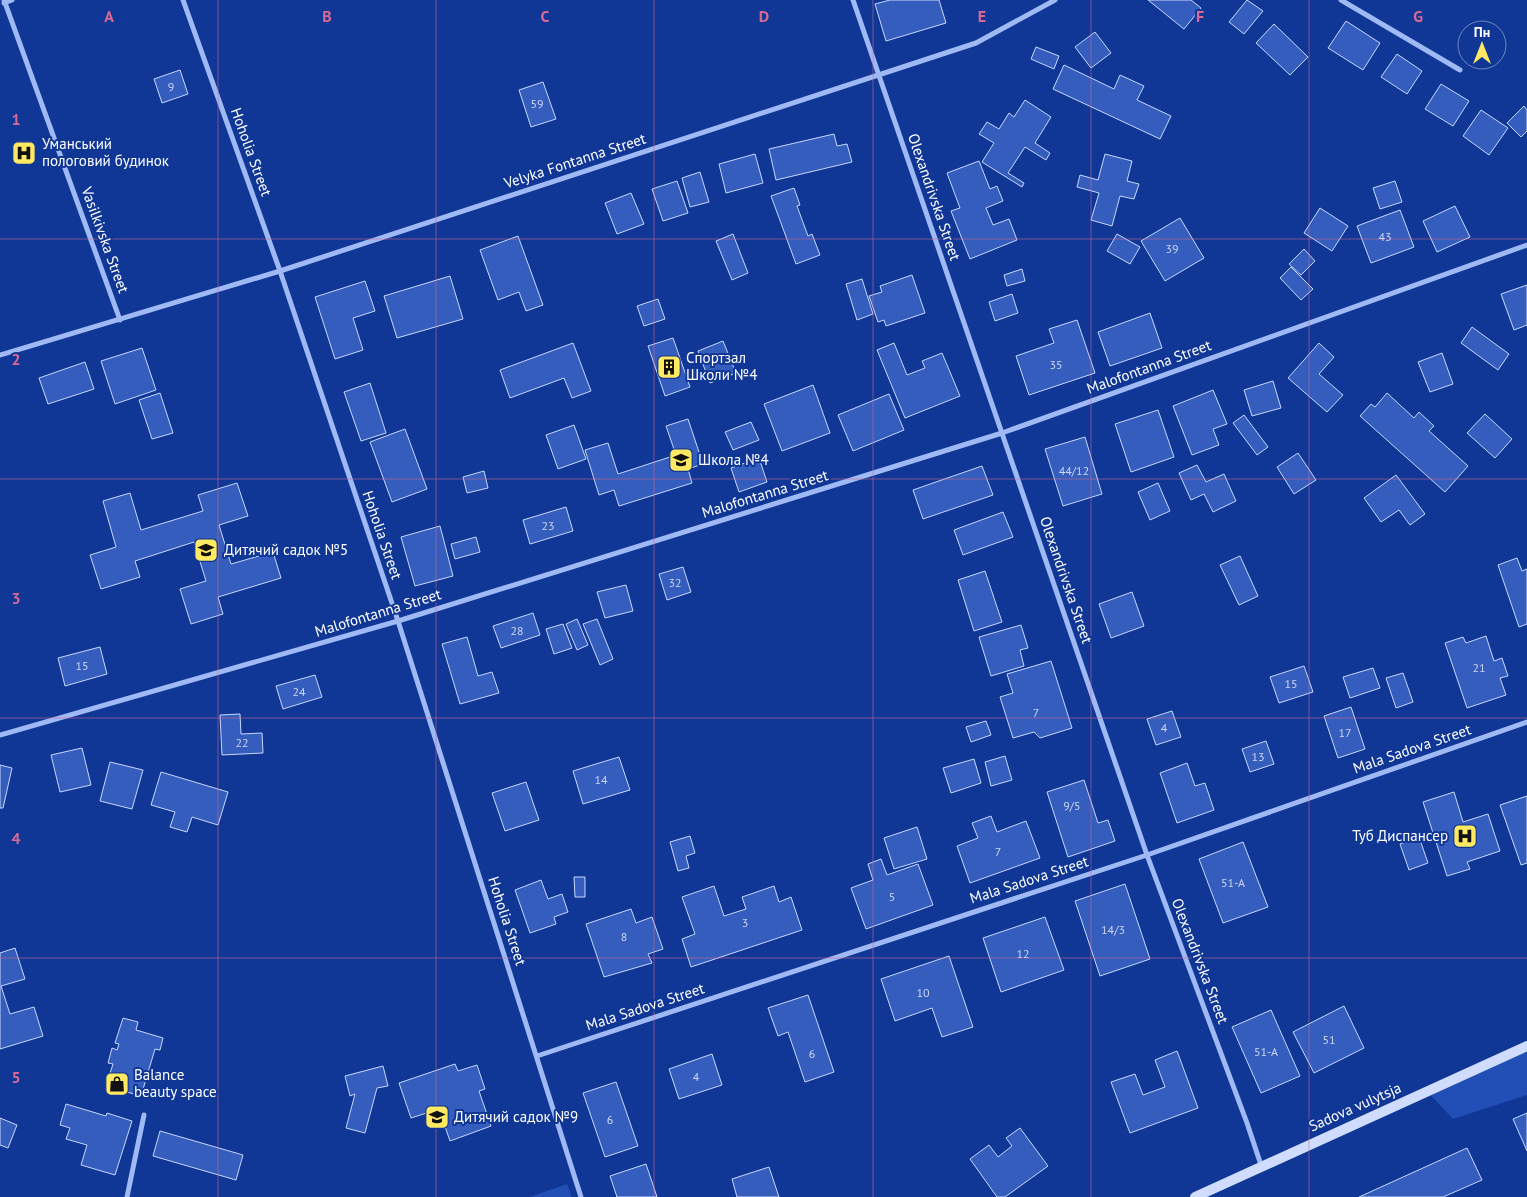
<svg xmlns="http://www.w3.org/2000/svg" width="1527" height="1197" font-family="'PT Sans',sans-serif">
  <rect width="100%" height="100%" fill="#103796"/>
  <path fill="#224fb6" d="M1527 1046V1095L1453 1119 1427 1091Z
    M567 1184 572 1197H530Z"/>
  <path fill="#345dbd" stroke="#c7d8fe" d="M890 0H939L946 23 886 41 875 4Z
    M1148 0H1191L1201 8 1184 29Z
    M1247 0 1263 11 1244 34 1229 22Z
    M1346 21 1380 43 1363 70 1328 48Z
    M1274 24 1308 57 1290 75 1256 43Z
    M1095 32 1111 53 1091 68 1075 47Z
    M1036 47 1059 56 1054 69 1031 59Z
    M1397 54 1422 71 1407 94 1381 77Z
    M1064 65 1114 89 1120 75 1144 86 1137 100 1171 116 1160 139 1053 89Z
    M180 70 188 94 162 103 154 79Z
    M543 82 556 119 531 127 519 90Z
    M1441 84 1469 101 1453 126 1425 109Z
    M1025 100 1051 117 1035 143 1050 153 1046 160 1025 147 1008 173 1024 183 1022 187 982 162 994 143 979 134 987 122 999 129 1009 113 1014 117Z
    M1524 106 1527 110V131L1521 137 1507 123Z
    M1481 110 1508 128 1489 155 1463 136Z
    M834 134 837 146 847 144 852 162 776 180 769 149Z
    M755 154 763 183 726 193 719 164Z
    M1105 154 1132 161 1127 181 1139 184 1134 199 1120 196 1112 226 1091 220 1099 193 1077 187 1080 175 1098 180Z
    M979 161 990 189 997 186 1003 201 986 208 993 225 1009 219 1017 240 970 259 951 211 960 208 947 173Z
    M700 172 709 202 690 207 682 178Z
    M677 181 688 213 663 221 652 189Z
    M1395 181 1402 202 1380 209 1373 188Z
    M794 188 800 205 797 206 808 236 812 234 820 255 796 264 771 196Z
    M631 193 644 224 617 234 605 203Z
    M1455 206 1470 237 1437 252 1423 221Z
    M1320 208 1348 226 1332 251 1304 233Z
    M1400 210 1414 247 1371 263 1357 226Z
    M1180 218 1204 258 1165 281 1141 241Z
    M733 234 748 273 732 280 716 241Z
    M1117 234 1140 247 1130 264 1107 251Z
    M518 236 543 305 526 311 519 292 498 300 480 250Z
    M1304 249 1315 261 1301 275 1289 264Z
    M1291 267 1313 289 1301 300 1280 278Z
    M1022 269 1025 281 1007 286 1004 275Z
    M912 275 925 313 886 326 884 320 878 322 869 296 882 292 880 286Z
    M450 276 463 319 397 338 384 296Z
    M862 279 873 314 857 320 846 284Z
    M365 281 375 311 353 318 363 350 335 359 315 297Z
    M1527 285V325L1514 330 1501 294Z
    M1012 294 1018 313 995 321 989 302Z
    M658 299 665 319 644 326 637 306Z
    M1150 313 1162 348 1110 366 1098 332Z
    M1077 320 1095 373 1029 395 1016 356 1054 343 1049 329Z
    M1472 327 1509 354 1498 370 1461 343Z
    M673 338 690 387 665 396 648 346Z
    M723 341 736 373 710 383 698 351Z
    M573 343 591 391 572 398 564 378 510 398 500 370Z
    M894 343 907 375 925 368 922 361 942 353 960 396 905 418 877 350Z
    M1319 343 1334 357 1319 374 1343 395 1327 412 1288 378Z
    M142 348 156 390 115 404 101 361Z
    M1442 353 1453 384 1430 392 1418 362Z
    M85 362 94 389 48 404 39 378Z
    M1273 381 1281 408 1252 416 1244 390Z
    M370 383 386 433 361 441 344 392Z
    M813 385 830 433 782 451 764 404Z
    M1213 390 1227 424 1213 429 1219 445 1192 455 1173 406Z
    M160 393 173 433 152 439 139 400Z
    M1387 393 1414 418 1419 412 1434 426 1429 431 1468 466 1445 492 1360 416 1371 404 1375 407Z
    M889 394 904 430 853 451 838 415Z
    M1158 410 1174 457 1131 472 1115 424Z
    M1485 414 1512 439 1495 458 1467 433Z
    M1244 415 1268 447 1257 455 1233 423Z
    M688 419 703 464 688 469 692 483 619 506 614 490 599 495 585 450 608 443 618 474 676 455 666 426Z
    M751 422 759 440 733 450 725 432Z
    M574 425 586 459 558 469 546 435Z
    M405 429 427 489 392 502 370 442Z
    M1085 437 1102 494 1063 506 1045 449Z
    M1298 453 1316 480 1294 494 1277 467Z
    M759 458 767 482 739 492 731 468Z
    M1197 465 1206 482 1224 474 1236 501 1213 512 1204 494 1191 500 1179 473Z
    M982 466 993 495 923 519 913 490Z
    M484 471 488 488 467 493 463 477Z
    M1396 475 1425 514 1410 525 1399 510 1381 522 1364 498Z
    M237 483 248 516 219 525 231 564 273 552 281 578 218 597 223 614 191 624 180 589 206 581 194 542 135 561 140 577 101 589 90 555 116 547 103 501 130 493 141 530 203 511 198 495Z
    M1158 483 1170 511 1150 520 1138 492Z
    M566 507 573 531 530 544 523 520Z
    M1003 512 1013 537 963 555 954 530Z
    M440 526 453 576 415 586 401 537Z
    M476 537 480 552 455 559 451 544Z
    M1240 556 1258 596 1239 605 1220 565Z
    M1517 558 1522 571 1527 569V624L1519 627 1498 565Z
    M683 567 691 592 667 600 659 574Z
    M985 571 1002 622 974 631 958 580Z
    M626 585 633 611 605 618 597 592Z
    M1132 592 1144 626 1111 638 1099 604Z
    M533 613 540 635 501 648 493 626Z
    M577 619 588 645 577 650 566 624Z
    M597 619 613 659 600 665 583 624Z
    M563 624 572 648 554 654 546 629Z
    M1021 625 1028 648 1020 650 1024 666 991 676 979 637Z
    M1486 636 1494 661 1502 658 1508 676 1500 678 1506 695 1467 708 1445 643 1463 637 1466 643Z
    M467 637 478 676 492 672 499 693 460 704 442 644Z
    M100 647 107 674 65 686 58 658Z
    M1051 661 1072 728 1040 738 1034 732 1013 738 1000 697 1013 693 1007 674Z
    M1304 666 1313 692 1279 703 1270 677Z
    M1373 668 1380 688 1350 698 1343 677Z
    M1403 673 1413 702 1396 708 1386 678Z
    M315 675 322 697 283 709 276 686Z
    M1351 707 1365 749 1338 758 1324 716Z
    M1172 711 1181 737 1156 745 1147 719Z
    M240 714 241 734 262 733 263 753 222 755 220 715Z
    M986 721 991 735 971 742 966 727Z
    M1266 741 1274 764 1250 772 1242 749Z
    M82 748 91 785 60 792 51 755Z
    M1005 756 1012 780 991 786 985 762Z
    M619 757 630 790 583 804 573 771Z
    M974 759 981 783 951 793 943 768Z
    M110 762 143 770 132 809 100 801Z
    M1187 763 1195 786 1205 783 1214 810 1177 823 1160 773Z
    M0 765 12 768 3 808H0Z
    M161 772 228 792 218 825 192 817 187 832 170 827 175 812 151 805Z
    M1084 780 1098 823 1108 820 1115 841 1068 857 1047 792Z
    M526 782 539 820 505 831 492 793Z
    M1454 792 1463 822 1488 814 1500 851 1467 862 1470 869 1447 876 1423 802Z
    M1527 796V863L1521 865 1500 805Z
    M991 816 997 832 1026 821 1040 858 970 883 957 846 978 838 972 823Z
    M917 827 927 859 894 869 884 838Z
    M690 836 695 853 686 856 689 868 678 871 670 842Z
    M1419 837 1428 863 1409 870 1400 844Z
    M1243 842 1268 907 1223 923 1199 859Z
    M881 859 887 875 918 864 933 905 866 929 851 888 873 880 868 864Z
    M574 877H585V897H575Z
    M541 880 548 899 562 894 568 912 554 917 556 924 530 933 515 890Z
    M1125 884 1150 959 1100 976 1075 901Z
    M714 886 724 916 746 909 742 897 774 886 779 902 791 897 802 930 691 967 682 939 695 934 682 897Z
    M631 909 636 923 652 917 663 949 648 954 652 963 604 977 586 924Z
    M1045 917 1064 970 1001 992 983 938Z
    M15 948 25 979 1 986 10 1014 34 1007 43 1036 0 1049V953Z
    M949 956 973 1027 942 1037 932 1008 895 1021 881 979Z
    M808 995 834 1072 805 1082 788 1032 778 1036 768 1008Z
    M1344 1006 1364 1048 1314 1073 1293 1032Z
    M1271 1010 1300 1076 1261 1093 1232 1027Z
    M123 1018 138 1022 136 1030 163 1038 160 1050 155 1049 141 1096 106 1086 113 1064 108 1063 112 1048 117 1050 119 1044 115 1043Z
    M1177 1051 1198 1108 1130 1133 1111 1082 1135 1074 1143 1095 1165 1087 1155 1060Z
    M712 1054 722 1085 679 1099 669 1069Z
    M455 1064 458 1071 477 1065 485 1089 479 1091 491 1126 450 1141 439 1109 411 1118 399 1083Z
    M383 1066 388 1086 377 1088 365 1133 346 1128 355 1094 350 1096 345 1076Z
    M616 1082 638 1146 605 1157 583 1093Z
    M66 1104 106 1116 107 1113 132 1121 115 1175 81 1165 87 1145 66 1139 70 1128 60 1125Z
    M1527 1113V1151L1513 1119Z
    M0 1118 17 1125 8 1148 0 1145Z
    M1020 1128 1048 1166 1005 1197H997L970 1159 989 1145 998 1157 1012 1146 1006 1138Z
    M160 1131 243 1155 236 1180 153 1156Z
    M1467 1148 1482 1180 1443 1197H1359Z
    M646 1164 657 1197H617L610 1176Z
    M769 1167 779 1197H737L732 1179Z"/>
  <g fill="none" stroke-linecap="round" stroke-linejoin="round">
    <path stroke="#9fb9f4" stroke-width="5" d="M4 0 120 320
      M183 0 280 271 398 621 581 1197
      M853 0 1147 855 1247 1123 1261 1165
      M1341 0 1460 70
      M4 3 12 0
      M0 355 280 271 976 43 1055 0
      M0 735 398 621 1002 433 1527 245
      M537 1056 1147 855 1527 722
      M127 1197 144 1115"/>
    <path stroke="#cfdcfd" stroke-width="10" d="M1195 1197 1527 1046"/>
  </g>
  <path fill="none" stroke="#d76994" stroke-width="1" stroke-opacity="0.55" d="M218 0V1197M436 0V1197M654 0V1197M873 0V1197M1091 0V1197M1309 0V1197M0 239H1527M0 479H1527M0 718H1527M0 958H1527"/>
  <defs>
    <g id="hospital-square" transform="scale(1.25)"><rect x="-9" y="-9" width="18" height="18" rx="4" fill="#ffe962" stroke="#103796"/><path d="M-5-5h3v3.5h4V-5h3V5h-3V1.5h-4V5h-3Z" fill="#111"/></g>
    <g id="building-square" transform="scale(1.25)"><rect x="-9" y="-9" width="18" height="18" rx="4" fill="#ffe962" stroke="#103796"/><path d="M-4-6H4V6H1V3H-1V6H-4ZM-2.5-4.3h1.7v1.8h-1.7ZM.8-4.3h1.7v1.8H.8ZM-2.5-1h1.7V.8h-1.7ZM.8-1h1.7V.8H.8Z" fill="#111"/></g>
    <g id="school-square" transform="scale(1.25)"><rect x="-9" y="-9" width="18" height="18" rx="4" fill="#ffe962" stroke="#103796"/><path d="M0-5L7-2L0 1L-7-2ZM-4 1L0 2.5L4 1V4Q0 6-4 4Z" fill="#111"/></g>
    <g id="shop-square" transform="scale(1.25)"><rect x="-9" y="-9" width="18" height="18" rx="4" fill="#ffe962" stroke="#103796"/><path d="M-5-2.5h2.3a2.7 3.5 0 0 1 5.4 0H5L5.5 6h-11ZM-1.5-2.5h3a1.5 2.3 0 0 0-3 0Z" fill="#111"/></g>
  </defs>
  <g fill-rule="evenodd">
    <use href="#hospital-square" x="24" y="153"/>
    <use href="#building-square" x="669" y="367"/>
    <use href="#school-square" x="681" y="460"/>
    <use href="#school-square" x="206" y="550"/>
    <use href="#hospital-square" x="1465" y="836"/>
    <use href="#shop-square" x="117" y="1084"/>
    <use href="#school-square" x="437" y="1117"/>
  </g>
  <g text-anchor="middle" stroke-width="4" stroke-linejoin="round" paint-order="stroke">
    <g font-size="12" fill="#ccd6ee">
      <text x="171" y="91">9</text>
      <text x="537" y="108">59</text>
      <text x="1385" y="241">43</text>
      <text x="1172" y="253">39</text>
      <text x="1056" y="369">35</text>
      <text x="1074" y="475">44/12</text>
      <text x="548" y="530">23</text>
      <text x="675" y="587">32</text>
      <text x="517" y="635">28</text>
      <text x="82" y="670">15</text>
      <text x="1479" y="672">21</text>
      <text x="1291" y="688">15</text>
      <text x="299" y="696">24</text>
      <text x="1036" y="717">7</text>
      <text x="1164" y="732">4</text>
      <text x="1345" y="737">17</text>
      <text x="242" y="747">22</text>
      <text x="1258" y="761">13</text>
      <text x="601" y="784">14</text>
      <text x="1072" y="810">9/5</text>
      <text x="998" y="856">7</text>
      <text x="1233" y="887">51-А</text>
      <text x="892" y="901">5</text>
      <text x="745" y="927">3</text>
      <text x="1113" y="934">14/3</text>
      <text x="624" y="941">8</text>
      <text x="1023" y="958">12</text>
      <text x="923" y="997">10</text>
      <text x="1329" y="1044">51</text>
      <text x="1266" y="1056">51-А</text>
      <text x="812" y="1058">6</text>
      <text x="696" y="1081">4</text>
      <text x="610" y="1124">6</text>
    </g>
    <g font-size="15" fill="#fff" stroke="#103796" text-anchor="start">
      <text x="42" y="149">Уманський<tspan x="42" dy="17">пологовий будинок</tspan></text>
      <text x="686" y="363">Спортзал<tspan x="686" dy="17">Школи №4</tspan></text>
      <text x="698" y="465">Школа №4</text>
      <text x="224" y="555">Дитячий садок №5</text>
      <text x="1448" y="841" text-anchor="end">Туб Диспансер</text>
      <text x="134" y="1080">Balance<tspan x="134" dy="17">beauty space</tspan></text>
      <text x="454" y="1122">Дитячий садок №9</text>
    </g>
    <g font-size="15" fill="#fff" stroke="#103796">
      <text transform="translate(251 152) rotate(70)" y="5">Hoholia Street</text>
      <text transform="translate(575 161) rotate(-18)" y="5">Velyka Fontanna Street</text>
      <text transform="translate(934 197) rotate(71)" y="5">Olexandrivska Street</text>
      <text transform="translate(105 240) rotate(70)" y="5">Vasilkivska Street</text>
      <text transform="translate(1149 367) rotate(-20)" y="5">Malofontanna Street</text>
      <text transform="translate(765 494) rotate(-17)" y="5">Malofontanna Street</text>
      <text transform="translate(382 535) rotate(71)" y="5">Hoholia Street</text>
      <text transform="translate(1066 580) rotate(71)" y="5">Olexandrivska Street</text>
      <text transform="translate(378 613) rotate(-17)" y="5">Malofontanna Street</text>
      <text transform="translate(1412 749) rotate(-19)" y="5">Mala Sadova Street</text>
      <text transform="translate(1029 880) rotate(-18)" y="5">Mala Sadova Street</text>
      <text transform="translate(507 921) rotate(72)" y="5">Hoholia Street</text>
      <text transform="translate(1200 961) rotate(69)" y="5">Olexandrivska Street</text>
      <text transform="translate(645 1007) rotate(-18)" y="5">Mala Sadova Street</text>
      <text transform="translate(1355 1107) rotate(-24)" y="5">Sadova vulytsja</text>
    </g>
  </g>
  <g font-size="16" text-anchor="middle" font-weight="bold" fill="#d76994" stroke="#103796" stroke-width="4" stroke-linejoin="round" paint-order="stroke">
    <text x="109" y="22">A</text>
    <text x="327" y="22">B</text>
    <text x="545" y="22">C</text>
    <text x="764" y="22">D</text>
    <text x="982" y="22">E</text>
    <text x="1200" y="22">F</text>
    <text x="1418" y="22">G</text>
    <text x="16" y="125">1</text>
    <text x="16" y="365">2</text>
    <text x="16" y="604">3</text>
    <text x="16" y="844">4</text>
    <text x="16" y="1083">5</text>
  </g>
  <g transform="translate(1482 45)"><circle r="24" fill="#103796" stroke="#7087c0"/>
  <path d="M0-4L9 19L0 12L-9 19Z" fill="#ffe962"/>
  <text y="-8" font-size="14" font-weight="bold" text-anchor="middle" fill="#ffffff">Пн</text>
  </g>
</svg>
